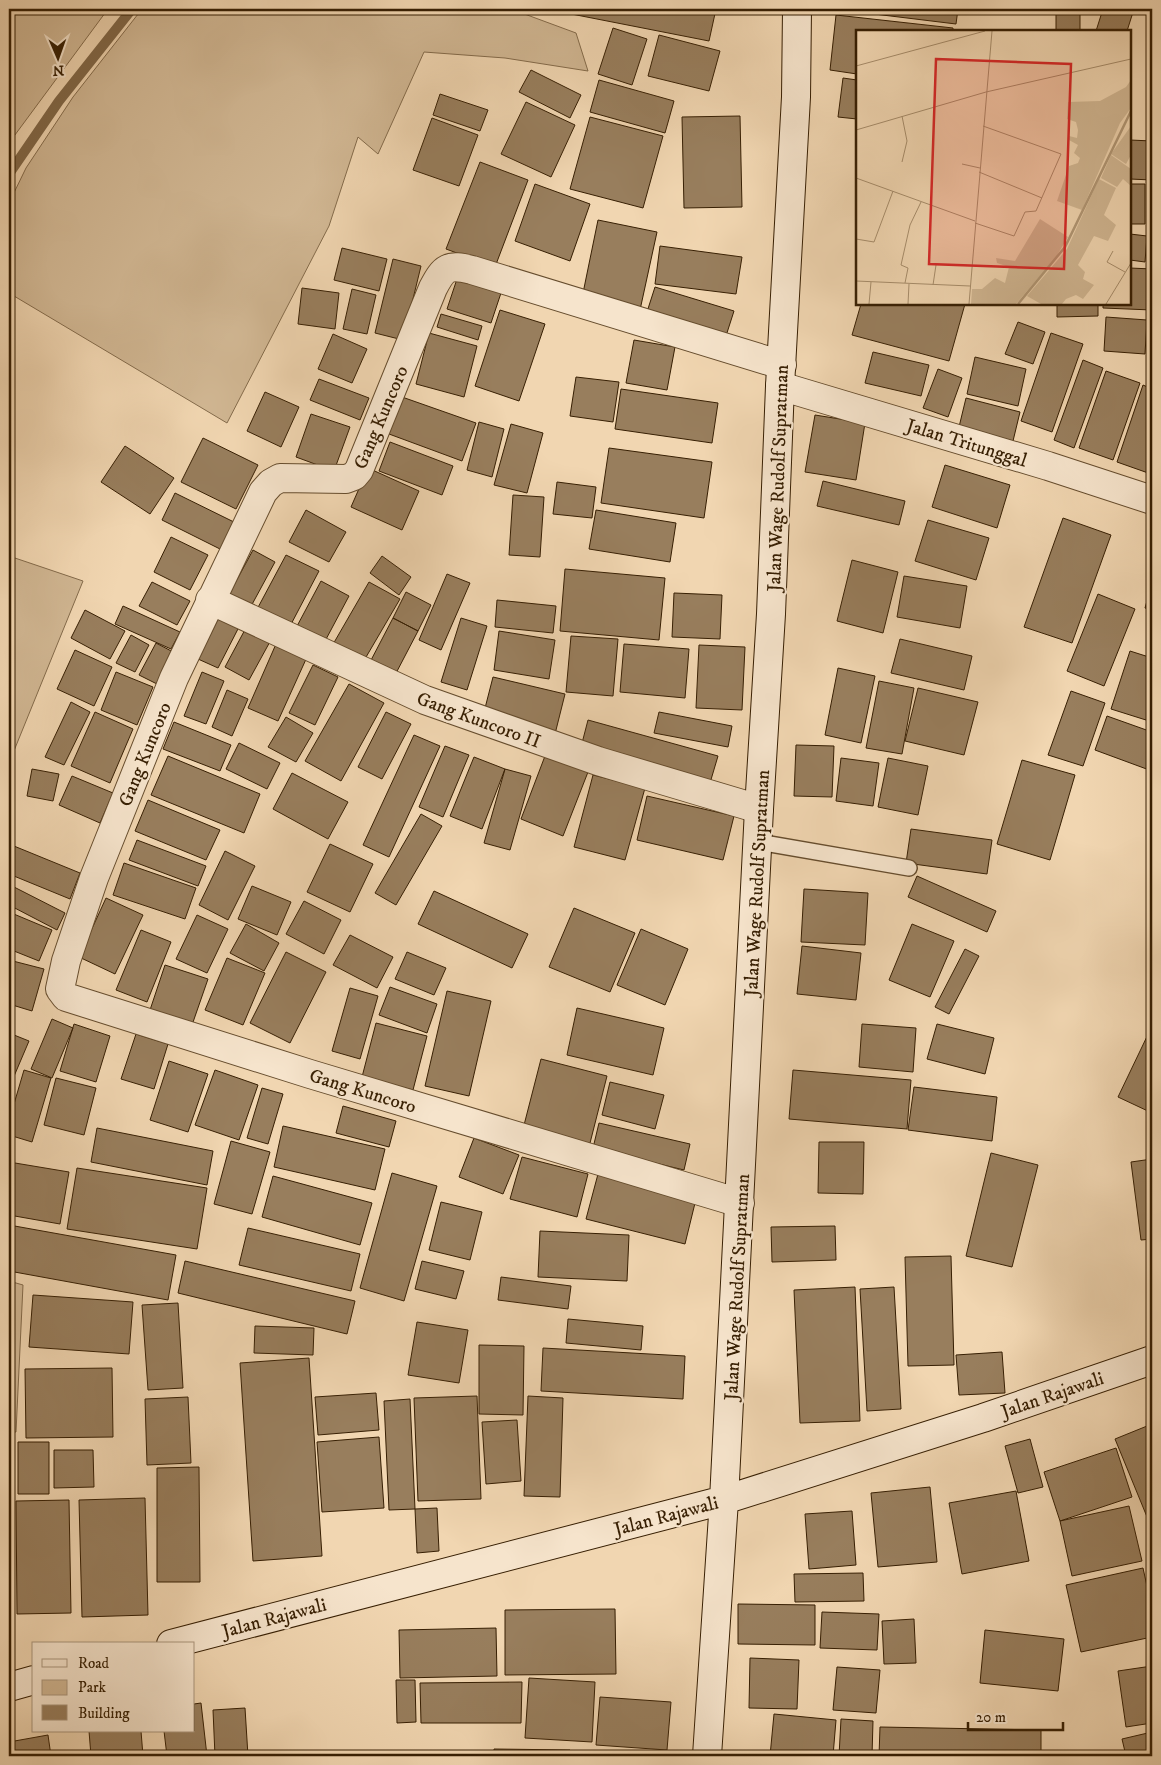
<svg xmlns="http://www.w3.org/2000/svg" width="1161" height="1765" font-family="'IM FELL DW Pica',serif">
  <rect width="100%" height="100%" fill="#f1d6b1"/>
  <filter id="stains"><feTurbulence type="fractalNoise" baseFrequency=".004" numOctaves="4"/><feColorMatrix values="0 0 0 0 .2 0 0 0 0 .09 0 0 0 0 .02 0 0 0 .5 -.17"/></filter>
  <radialGradient id="worn" r=".72"><stop offset=".6" stop-color="#630" stop-opacity="0"/><stop offset="1" stop-color="#630" stop-opacity=".3"/></radialGradient>
  <path fill="#d1b793" stroke="#846b4b" d="M9 9H108L9 143Z
    M142 9H511L576 33 588 71 505 58 424 52 378 154 358 137 329 226 227 423 9 293V203L26 168 73 97Z
    M9 556 83 581 9 763Z
    M9 1281 23 1285 16 1432H9Z"/>
  <g fill="none" stroke-linecap="round" stroke-linejoin="round">
    <path stroke="#816848" stroke-width="10" d="M9 174 59 101 132 9"/>
  </g>
  <path fill="#987e5d" stroke="#371f03" d="M546 9H716L709 41Z
    M858 9H958L956 24 858 12Z
    M1056 9H1080V31H1056Z
    M1103 9H1134L1127 31H1096Z
    M836 15 953 28V31H857V74L830 70Z
    M613 28 647 39 632 85 598 74Z
    M659 35 720 51 709 91 648 76Z
    M531 70 581 95 570 118 519 92Z
    M843 78 857 80V119L838 117Z
    M599 80 674 101 665 133 590 112Z
    M440 94 488 110 480 131 433 115Z
    M526 102 575 125 551 177 501 154Z
    M740 116 742 207 684 208 682 117Z
    M590 117 663 136 643 208 570 189Z
    M432 118 478 135 459 186 413 170Z
    M1130 140 1152 141V180L1130 179Z
    M480 162 528 180 495 267 446 249Z
    M535 184 590 204 570 261 515 241Z
    M1130 184H1145V224H1130Z
    M598 220 657 232 640 310 582 298Z
    M1130 234 1147 236 1145 262 1130 260Z
    M660 246 742 257 736 294 655 284Z
    M342 248 387 259 379 291 334 280Z
    M393 259 421 266 403 340 375 333Z
    M1130 268 1152 269V310L1103 308V304H1130Z
    M457 279 501 293 491 323 447 309Z
    M655 287 734 311 725 339 646 315Z
    M302 288 339 293 335 329 298 324Z
    M352 289 376 295 367 334 343 329Z
    M861 304H965L949 361 852 335Z
    M1057 304H1098V316L1057 317Z
    M500 310 545 324 519 401 475 386Z
    M441 314 482 326 478 340 437 327Z
    M1106 317 1147 320 1145 354 1104 351Z
    M1018 322 1045 332 1033 364 1005 354Z
    M429 333 477 346 464 397 416 384Z
    M1051 333 1083 344 1052 432 1021 421Z
    M333 334 367 349 352 383 318 369Z
    M634 340 675 347 667 390 626 383Z
    M873 352 929 365 921 396 865 383Z
    M975 357 1026 369 1018 406 967 394Z
    M1083 360 1103 368 1074 448 1054 440Z
    M938 369 962 378 948 417 923 408Z
    M1106 371 1140 383 1113 460 1079 448Z
    M576 377 619 382 613 422 570 416Z
    M319 379 369 398 360 420 310 400Z
    M1143 385 1152 389 1151 474 1117 462Z
    M621 389 718 403 712 443 615 429Z
    M265 392 299 407 281 447 247 431Z
    M402 397 476 423 462 461 389 434Z
    M966 398 1020 412 1013 441 959 427Z
    M311 414 350 427 334 471 296 457Z
    M815 415 865 423 856 480 805 472Z
    M479 422 504 429 492 477 467 470Z
    M511 424 543 433 527 493 494 485Z
    M203 438 258 465 236 509 181 482Z
    M390 442 453 466 442 495 379 471Z
    M125 446 174 478 150 514 101 482Z
    M609 448 712 462 704 518 601 503Z
    M945 465 1010 485 997 528 932 507Z
    M368 468 419 491 402 530 351 507Z
    M823 481 905 501 899 525 817 506Z
    M557 482 596 487 592 518 553 514Z
    M175 493 238 524 224 551 162 520Z
    M513 495 544 497 540 557 509 555Z
    M306 510 346 532 329 562 289 542Z
    M596 510 676 523 670 562 589 549Z
    M1063 518 1111 535 1072 643 1024 627Z
    M928 520 989 538 976 580 915 561Z
    M171 537 208 555 190 590 154 572Z
    M253 550 275 562 249 610 227 598Z
    M286 555 319 571 288 630 255 613Z
    M382 556 411 577 399 595 370 573Z
    M852 560 898 572 883 633 837 621Z
    M565 569 665 578 659 640 560 631Z
    M447 574 470 583 441 650 419 640Z
    M904 576 967 586 960 628 897 617Z
    M321 581 349 596 324 643 296 628Z
    M152 582 190 601 177 625 139 606Z
    M369 582 400 599 362 664 332 646Z
    M1152 583V610L1145 608Z
    M406 592 431 605 418 631 393 618Z
    M674 593 722 595 720 639 672 637Z
    M1098 594 1135 609 1104 686 1067 671Z
    M497 600 556 606 553 633 495 627Z
    M123 606 180 632 171 649 115 624Z
    M85 610 125 631 110 659 71 638Z
    M220 615 240 625 218 668 198 659Z
    M393 618 418 631 394 677 369 664Z
    M461 618 487 626 467 690 441 682Z
    M248 624 272 638 249 680 225 667Z
    M499 631 555 640 549 679 494 670Z
    M131 635 149 645 135 672 116 663Z
    M571 636 618 639 613 696 566 692Z
    M900 639 972 656 964 690 891 673Z
    M156 643 177 654 161 686 139 675Z
    M276 644 307 657 278 721 248 708Z
    M624 644 689 649 685 698 620 692Z
    M699 645 745 647 742 710 696 708Z
    M75 650 112 667 94 706 57 689Z
    M1130 651 1152 658V702L1146 720 1111 709Z
    M313 665 338 677 315 725 289 713Z
    M838 668 875 676 861 743 825 735Z
    M116 672 153 687 137 725 101 710Z
    M202 672 224 681 206 724 184 716Z
    M493 677 565 694 555 734 483 716Z
    M879 681 914 688 902 754 866 748Z
    M349 684 384 703 341 781 305 761Z
    M918 688 978 702 964 755 905 741Z
    M227 690 248 699 232 736 212 727Z
    M1071 691 1105 703 1083 766 1048 755Z
    M71 702 90 712 64 765 45 757Z
    M95 712 133 729 110 783 71 766Z
    M386 712 411 724 382 779 358 767Z
    M659 712 732 726 728 747 654 733Z
    M1107 716 1152 732V771L1095 750Z
    M286 717 313 733 296 762 268 747Z
    M588 720 718 756 710 783 581 747Z
    M174 722 231 745 220 771 163 749Z
    M414 735 440 746 389 857 363 845Z
    M239 743 280 763 267 789 226 769Z
    M796 745 834 746 832 797 794 796Z
    M445 746 469 755 443 817 419 807Z
    M168 756 260 794 244 833 151 795Z
    M545 756 588 772 563 836 521 819Z
    M474 757 505 769 482 829 450 816Z
    M841 758 879 763 873 806 836 801Z
    M888 758 928 766 918 815 878 807Z
    M1022 760 1075 775 1050 860 997 844Z
    M32 769 59 774 53 801 27 796Z
    M505 769 531 776 510 850 484 843Z
    M292 773 348 802 328 839 273 809Z
    M593 775 645 788 625 860 574 847Z
    M72 776 113 793 100 823 59 805Z
    M647 796 734 816 723 860 637 840Z
    M148 800 220 830 206 860 135 831Z
    M421 814 442 826 396 905 375 893Z
    M911 829 992 840 987 874 906 863Z
    M137 840 206 866 198 886 129 860Z
    M9 844 80 873 70 899 9 874Z
    M330 844 373 864 350 912 307 892Z
    M225 851 255 866 228 920 199 905Z
    M124 863 196 888 185 919 113 895Z
    M917 876 996 911 987 932 908 897Z
    M252 886 291 902 277 935 238 919Z
    M14 887 65 913 57 930 9 905V896Z
    M804 889 868 893 865 945 801 942Z
    M434 891 528 934 512 968 418 924Z
    M106 898 143 915 115 974 79 957Z
    M304 901 341 920 324 954 286 934Z
    M574 908 635 933 610 992 549 967Z
    M9 912 52 930 39 961 9 949Z
    M197 915 228 929 207 973 176 959Z
    M246 924 279 943 264 971 230 953Z
    M912 924 954 941 930 997 889 980Z
    M641 929 688 949 665 1005 617 985Z
    M141 930 171 942 147 1002 116 990Z
    M350 935 393 957 377 988 333 965Z
    M802 946 861 953 856 1000 797 994Z
    M965 949 979 956 949 1014 935 1007Z
    M286 952 326 972 290 1043 250 1023Z
    M407 952 446 968 434 995 395 979Z
    M227 958 265 973 243 1025 205 1010Z
    M9 960 44 969 32 1011 9 1004Z
    M165 965 208 979 191 1028 149 1013Z
    M390 987 437 1004 427 1033 379 1015Z
    M350 988 378 996 360 1059 332 1051Z
    M447 991 491 1001 469 1096 425 1086Z
    M577 1008 664 1028 653 1075 567 1055Z
    M52 1019 73 1028 52 1078 31 1069Z
    M376 1023 427 1036 413 1090 362 1077Z
    M74 1024 110 1036 96 1082 60 1071Z
    M862 1024 916 1028 913 1072 859 1067Z
    M937 1024 994 1038 985 1074 927 1059Z
    M1152 1026V1108L1150 1112 1118 1097Z
    M9 1033 29 1041 9 1088Z
    M136 1034 168 1044 154 1089 121 1079Z
    M541 1059 607 1076 589 1147 523 1129Z
    M169 1061 208 1074 188 1132 150 1120Z
    M24 1070 51 1078 32 1142 9 1135V1121Z
    M215 1070 258 1085 239 1140 195 1125Z
    M793 1070 911 1080 907 1129 789 1119Z
    M56 1078 96 1088 84 1135 44 1125Z
    M610 1082 664 1095 655 1129 602 1115Z
    M914 1087 997 1097 992 1141 908 1130Z
    M262 1088 283 1094 268 1144 247 1138Z
    M343 1106 396 1121 389 1147 336 1133Z
    M599 1123 690 1144 684 1170 593 1148Z
    M283 1126 385 1149 375 1190 274 1167Z
    M97 1128 213 1151 207 1185 91 1162Z
    M474 1138 519 1155 503 1194 459 1177Z
    M231 1141 270 1152 252 1214 214 1204Z
    M819 1142H864L863 1194 818 1193Z
    M991 1153 1038 1165 1012 1267 966 1256Z
    M522 1157 588 1174 577 1217 510 1199Z
    M1152 1159V1239L1141 1240 1131 1162Z
    M9 1162 69 1172 60 1224 9 1215Z
    M77 1168 207 1188 197 1249 67 1229Z
    M392 1173 437 1186 404 1301 360 1288Z
    M598 1174 696 1199 685 1244 586 1219Z
    M273 1176 372 1203 360 1245 262 1217Z
    M441 1202 482 1212 470 1260 429 1250Z
    M9 1225 176 1255 168 1300 9 1271Z
    M835 1226 836 1260 772 1262 771 1227Z
    M248 1228 360 1254 351 1291 239 1265Z
    M540 1231 629 1235 627 1281 538 1277Z
    M951 1256 954 1365 908 1366 905 1257Z
    M185 1261 355 1301 347 1334 178 1293Z
    M422 1261 464 1271 456 1299 415 1289Z
    M501 1277 571 1286 568 1309 498 1300Z
    M855 1287 860 1421 800 1423 794 1290Z
    M894 1287 901 1409 867 1411 860 1289Z
    M33 1295 133 1302 129 1354 29 1347Z
    M178 1303 183 1388 148 1390 142 1305Z
    M568 1319 643 1326 641 1350 566 1343Z
    M417 1322 468 1330 459 1383 408 1375Z
    M255 1326 314 1328 313 1355 254 1353Z
    M479 1345 524 1346 523 1415 479 1414Z
    M543 1348 685 1356 683 1399 541 1391Z
    M1002 1352 1005 1393 959 1395 956 1355Z
    M309 1358 322 1556 253 1561 240 1363Z
    M112 1368 113 1437 26 1438 25 1369Z
    M376 1393 379 1430 318 1435 315 1397Z
    M477 1396 481 1499 418 1501 414 1398Z
    M528 1396 563 1398 560 1497 524 1496Z
    M188 1397 191 1463 147 1465 145 1399Z
    M410 1399 415 1509 389 1510 384 1401Z
    M517 1420 521 1481 486 1484 482 1422Z
    M1152 1424V1529L1115 1439Z
    M379 1437 384 1508 322 1512 317 1442Z
    M1030 1439 1043 1487 1018 1493 1005 1446Z
    M18 1442H49V1494H18Z
    M1116 1448 1132 1497 1060 1521 1044 1472Z
    M54 1450H93L94 1487 54 1488Z
    M199 1467 200 1582H157V1468Z
    M930 1487 937 1562 878 1567 871 1493Z
    M1016 1491 1029 1561 962 1574 949 1503Z
    M145 1498 148 1615 82 1617 79 1500Z
    M69 1500 71 1613 17 1614 16 1501Z
    M1129 1506 1142 1561 1072 1576 1060 1521Z
    M437 1508 439 1551 417 1553 415 1509Z
    M852 1511 856 1565 809 1569 805 1514Z
    M1143 1568 1152 1609V1637L1081 1652 1066 1585Z
    M863 1573 864 1601 795 1602 794 1574Z
    M738 1604 815 1605V1645L738 1644Z
    M615 1609 616 1674 505 1675V1610Z
    M822 1612 879 1614 877 1650 820 1648Z
    M914 1619 916 1663 884 1664 882 1621Z
    M496 1628 497 1676 400 1678 399 1630Z
    M985 1630 1064 1639 1058 1691 980 1683Z
    M750 1658 799 1660 797 1709 749 1708Z
    M1152 1666V1723L1126 1727 1118 1671Z
    M837 1667 880 1670 876 1713 833 1710Z
    M529 1678 595 1682 592 1742 525 1738Z
    M396 1680H415L416 1722 397 1723Z
    M522 1682 521 1723H421L420 1683Z
    M600 1697 671 1702 667 1750 596 1745Z
    M201 1703 207 1756H167L164 1731H194V1704Z
    M245 1708 248 1756H215L213 1710Z
    M774 1714 836 1720 833 1756H770Z
    M841 1719 873 1721 872 1756H839Z
    M880 1727 1041 1730V1756H879Z
    M89 1731H141L143 1756H91Z
    M1152 1732V1756H1126L1122 1739Z
    M48 1735 51 1756H9V1742Z
    M494 1749 570 1750V1756H494Z
    M1085 1751 1115 1754 1114 1756H1085Z
    M594 1752 665 1756H594Z"/>
  <g fill="none" stroke-linecap="round" stroke-linejoin="round">
    <g stroke="#664d2e" stroke-width="18">
      <path id="service" d="M758 842 909 868"/>
    </g>
    <g stroke="#664d2e" stroke-width="30">
      <path id="minor" d="M780 386 1048 466 1152 500
        M210 600 425 700 598 761 759 809
        M740 1203 310 1074 85 1003 66 997 60 989 66 961 94 878 174 678 263 492 271 483 280 478 346 479 354 476 359 470 433 288C444 267 448 264 472 270L782 365"/>
    </g>
    <g stroke="#371f03" stroke-width="30">
      <path id="secondary" d="M171 1644 724 1500 983 1418 1152 1360
        M9 1687 34 1680
        M707 1756 724 1500 759 809 771 614 780 386 796 97 797 9"/>
    </g>
    <use href="#service" stroke="#f6e4cc" stroke-width="15"/>
    <use href="#minor" stroke="#f6e4cc" stroke-width="28"/>
    <use href="#secondary" stroke="#f6e4cc" stroke-width="28"/>
  </g>
  <g text-anchor="middle" stroke-width="4.5" stroke-linejoin="round" paint-order="stroke">
    <g font-size="19" fill="#371f03" stroke="#f6e4cc">
      <text transform="translate(380 417) rotate(-67)" y="7">Gang Kuncoro</text>
      <text transform="translate(967 442) rotate(17)" y="7">Jalan Tritunggal</text>
      <text transform="translate(777 478) rotate(-88)" y="7">Jalan Wage Rudolf Supratman</text>
      <text transform="translate(479 719) rotate(20)" y="7">Gang Kuncoro II</text>
      <text transform="translate(144 754) rotate(-68)" y="7">Gang Kuncoro</text>
      <text transform="translate(756 883) rotate(-87)" y="7">Jalan Wage Rudolf Supratman</text>
      <text transform="translate(363 1090) rotate(17)" y="7">Gang Kuncoro</text>
      <text transform="translate(736 1287) rotate(-87)" y="7">Jalan Wage Rudolf Supratman</text>
      <text transform="translate(1052 1394) rotate(-19)" y="7">Jalan Rajawali</text>
      <text transform="translate(666 1515) rotate(-15)" y="7">Jalan Rajawali</text>
      <text transform="translate(274 1617) rotate(-15)" y="7">Jalan Rajawali</text>
    </g>
  </g>
  <g transform="translate(856 30)">
    <rect width="275" height="275" fill="#f1d6b1"/>
    <path d="M275 50V78L264 93 226 180 201 171 213 136 222 133 224 128 218 123 222 115 213 110V106L221 108 222 100 220 92 211 89 212 72 244 71 270 57ZM275 96V125L270 134 255 124ZM255 125 275 139V156L267 149 261 157 245 148ZM243 149 260 158 248 185 260 195 252 211 238 206 222 235 229 242 227 249 238 255 227 269 220 265 210 269 206 274H185L171 266 211 219ZM184 189 212 207 200 227 160 274H115L116 259H126L139 248 149 253 153 237 141 233 140 228 159 231Z" fill="#d1b793"/>
    <path fill="none" stroke="#b29876" stroke-width="2.5" d="M162 274 209 217 275 81"/>
    <path fill="none" stroke="#a78d6b" stroke-width="1" d="M0 36 129 1M0 100 130 62 275 29M46 132 51 111 46 86M106 134 124 138M123 142 186 168M0 148 119 191M119 193 158 206 169 182 180 181 205 124 127 96M0 209 18 212 37 161M257 221 251 232 269 242M0 251 114 256M49 253 52 238 45 235 54 195 65 172M77 255 80 235M13 274 15 252M52 274 53 254M113 274 136 1M250 274 275 233"/>
    <path fill="#d62828" fill-opacity="0.15" stroke="#d62828" stroke-width="2.5" d="M80 29 215 34 208 239 73 234Z"/>
    <rect width="275" height="275" fill="none" stroke="#371f03" stroke-width="2.5"/>
  </g>
  <rect width="1161" height="1765" fill="none" stroke="#f1d6b1" stroke-width="30"/>
  <rect x="10" y="10" width="1141" height="1745" fill="none" stroke="#371f03" stroke-width="2.5"/>
  <rect x="15" y="15" width="1131" height="1735" fill="none" stroke="#371f03"/>
  <rect x="32" y="1642" width="162" height="90" fill="#f6e4cc" stroke="#aa957c"/>
  <rect x="42" y="1659" width="25" height="8" fill="#f6e4cc" stroke="#aa957c"/>
  <text x="78" y="1668" font-size="15" fill="#371f03">Road</text>
  <rect x="42" y="1680" width="25" height="15" fill="#d1b793" stroke="#aa957c"/>
  <text x="78" y="1692" font-size="15" fill="#371f03">Park</text>
  <rect x="42" y="1705" width="25" height="15" fill="#987e5d" stroke="#aa957c"/>
  <text x="78" y="1718" font-size="15" fill="#371f03">Building</text>
  <g transform="translate(58 58) rotate(178)" stroke="#f6e4cc" stroke-width="4" paint-order="stroke">
  <path d="M0-4L9 19L0 12L-9 19Z" fill="#371f03"/>
  <text y="-8" font-size="14" font-weight="bold" text-anchor="middle" fill="#371f03">N</text>
  </g>
  <path d="M968 1722v8h95v-8" fill="none" stroke="#371f03" stroke-width="2.5"/>
  <text x="976" y="1722" font-size="15" fill="#371f03" stroke="#f6e4cc" stroke-width="4" paint-order="stroke">20 m</text>
  <rect width="100%" height="100%" filter="url(#stains)"/>
  <rect width="100%" height="100%" fill="url(#worn)"/>
</svg>
